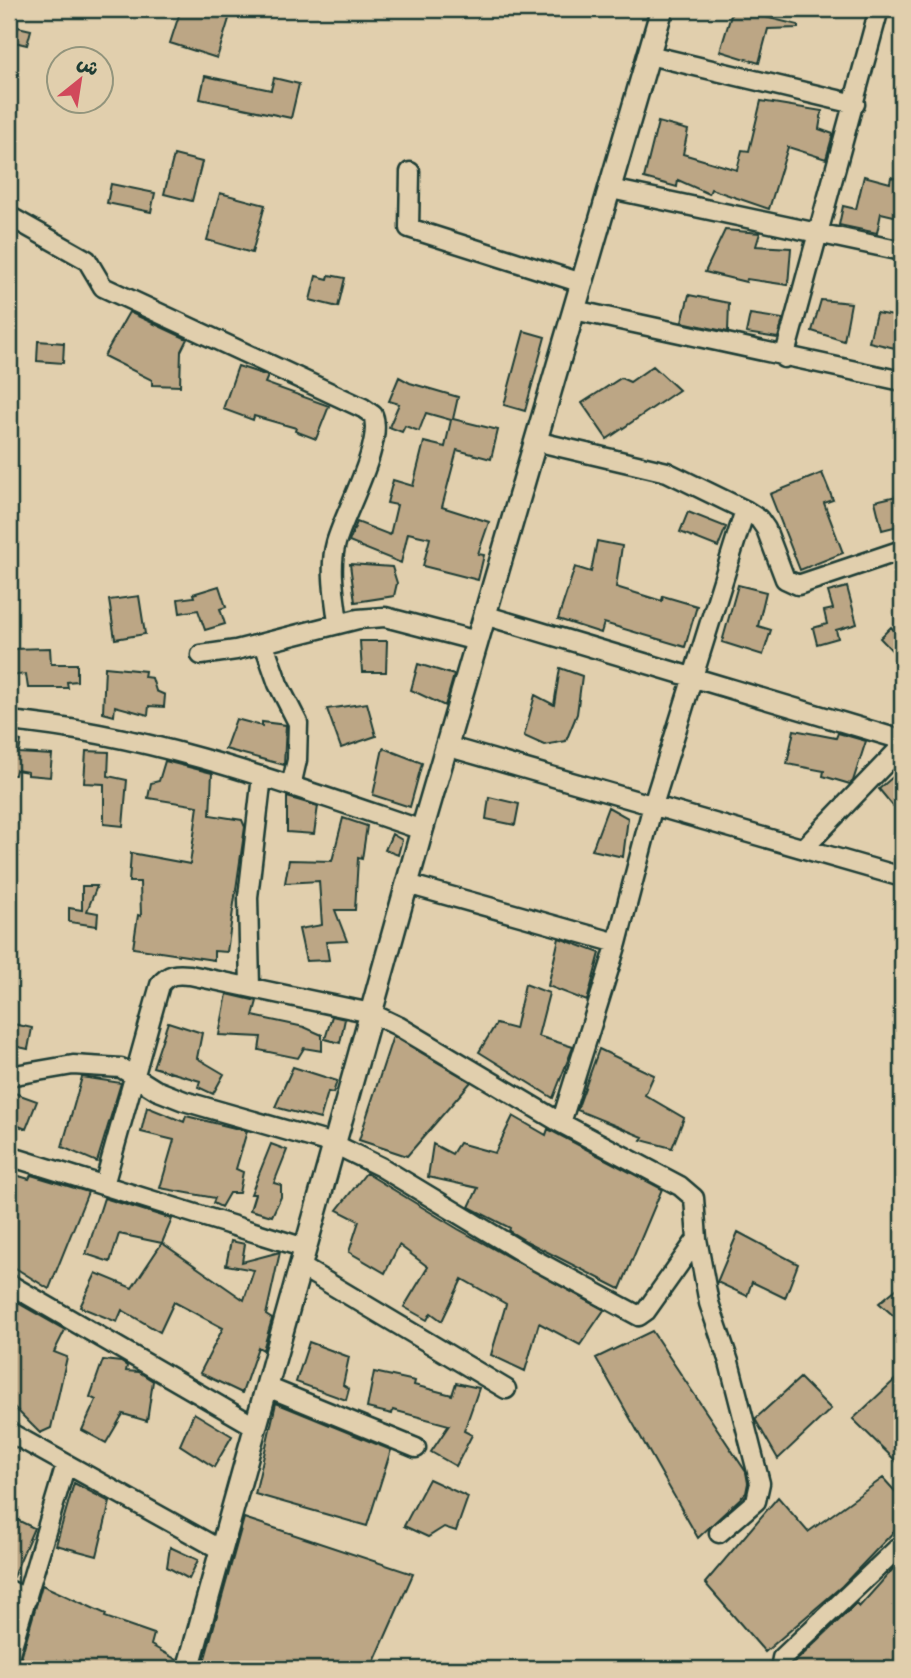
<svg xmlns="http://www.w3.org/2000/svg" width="911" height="1678" font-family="Sriracha,'Playpen Sans Arabic',sans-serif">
  <rect width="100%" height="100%" fill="#e1cfad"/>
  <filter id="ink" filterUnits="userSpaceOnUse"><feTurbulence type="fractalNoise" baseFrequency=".0143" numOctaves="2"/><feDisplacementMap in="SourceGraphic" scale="14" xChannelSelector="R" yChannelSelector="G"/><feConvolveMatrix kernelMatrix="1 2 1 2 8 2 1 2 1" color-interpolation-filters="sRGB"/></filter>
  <g filter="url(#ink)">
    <path fill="#bca685" stroke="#1f3d34" stroke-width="2" d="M181 9H232L217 58 170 43Z
      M733 9 798 25V28L768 29 759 63 720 51Z
      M18 27 31 30 27 45 14 42Z
      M205 76 271 90 274 78 299 84 291 118 200 99Z
      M761 101 822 111 819 129 833 134 826 159 788 147 769 209 711 189 709 194 678 180 677 187 644 178 658 122 688 130 683 154 737 170 742 150 749 151Z
      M174 155 202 162 192 201 164 194Z
      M864 176 890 183 891 177 902 180V218L881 213 877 233 839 225 843 206 856 209Z
      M111 184 155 193 151 212 107 203Z
      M220 193 265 205 252 253 207 240Z
      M725 230 760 233 756 246 791 248 788 285 747 279 746 282 705 272Z
      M329 275 345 278 338 307 310 300 316 276 328 279Z
      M689 295 729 303 728 332 682 322Z
      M821 300 851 303 844 341 812 331Z
      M129 312 187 339 181 351 180 386 152 385V380L104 356Z
      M876 313 900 317 895 348 869 342Z
      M750 314 783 319 778 338 746 333Z
      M524 331 545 337 525 411 504 405Z
      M38 341 64 343 63 363 37 361Z
      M238 366 268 376 265 383 329 406 316 439 295 431 296 428 254 416 253 420 223 409Z
      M653 366 679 390 607 439 582 403 621 378 630 382Z
      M399 377 410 383 458 397 453 419 498 430 491 459 457 450 442 507 489 522 478 554 484 555 478 580 423 566 430 538 408 533 401 563 349 542 357 522 390 535 397 505 387 503 393 480 413 486 424 442 445 447 451 420 426 413 419 431 405 426 402 432 389 427 399 404 389 401Z
      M822 473 833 500 824 503 843 553 800 570 770 494Z
      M897 496 902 525 882 530 875 501Z
      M688 512 726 527 718 547 680 532Z
      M597 541 622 546 616 587 662 601 663 596 697 606 685 647 604 623 601 633 558 619 575 567 591 572Z
      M350 564 392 567 397 583 394 596 355 602Z
      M738 585 766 592 758 626 771 630 763 655 722 642Z
      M219 586 226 607 220 609 225 624 205 630 198 610 180 613 178 599 194 597 193 594Z
      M847 587 857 624 836 630 838 638 817 644 813 628 827 624 824 611 833 609 828 592Z
      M139 596 145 634 115 639 109 600Z
      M891 627 902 639V661L880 638Z
      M360 641H387L386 672H362Z
      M50 648 51 664H77V681L67 682 68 688H28L26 674 9 676V649Z
      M418 664 454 675 445 706 411 690Z
      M105 667 145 671 144 677 152 678 156 691 165 695 164 707 149 706 148 715 115 706 114 716 103 713Z
      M560 668 582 676 577 714 566 741 544 745 524 736 535 695 554 705Z
      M367 703 376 736 341 748 327 709Z
      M236 719 262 726V722L286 725 284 765 225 749Z
      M794 730 836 738 838 733 866 741 853 781 850 784 823 776 824 771 787 764Z
      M9 738 21 741 19 753 52 755 50 777 28 775V772L16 770 15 775H9Z
      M383 748 422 763 410 807 373 795Z
      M86 751 109 752 108 776 127 780 123 826 104 824V784L84 783Z
      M165 761 212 773 210 815 242 820 245 827 227 952 214 951V960L133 948 138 915 141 916 140 882H129L131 853 190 864 198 806 148 798 151 783 159 781Z
      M902 769V798L893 806 879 789Z
      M287 797 318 806 314 834 287 832Z
      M489 797 519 804 515 825 486 819Z
      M608 807 628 818 623 857 592 850Z
      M343 818 367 826 362 859 358 858 355 910H335L347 941 326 942 329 960 306 961 299 929 322 925 319 881 285 883 289 860 332 861Z
      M392 834 402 840 398 855 385 850Z
      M82 886H97L87 911 98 913 97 926 69 922V908L82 910Z
      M559 938 600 953 587 1001 548 986Z
      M525 984 549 993 538 1036 573 1047 553 1098 479 1052 496 1024 515 1029Z
      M227 994 257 1001 253 1016 304 1027 322 1035V1051L304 1048 298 1058 259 1050 261 1037 219 1035Z
      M332 1016 345 1019 340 1043 325 1039Z
      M168 1022 202 1033 197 1058 224 1074 213 1094 198 1087 200 1081 153 1067Z
      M9 1023 32 1028 28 1049 9 1045Z
      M393 1036 471 1082 407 1156 359 1140Z
      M599 1049 654 1075 645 1095 684 1118 672 1148 641 1140 643 1137 577 1110Z
      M293 1067 337 1081 333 1093 328 1092 320 1119 275 1107Z
      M82 1077 121 1083 97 1162 62 1147Z
      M9 1091 37 1101 26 1129 9 1122Z
      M147 1107 184 1122 186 1116 247 1131 236 1169 243 1172 239 1193H229L221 1207 213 1203 215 1198 160 1188 174 1140 141 1132Z
      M513 1116 546 1135 548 1129 662 1189 620 1289 526 1241 509 1231 510 1228 469 1207 478 1188 428 1177 433 1144 452 1154 459 1143 495 1153Z
      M271 1144 287 1150 274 1183 281 1185V1197L272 1216 250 1210 255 1194H251Z
      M9 1173 29 1179 31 1175 88 1192 49 1289 9 1264Z
      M366 1173 458 1229 604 1310 580 1345 539 1323 525 1371 491 1355 506 1304 462 1279 442 1321 431 1313 427 1320 404 1307 428 1267 399 1245 385 1273 349 1252 359 1221 337 1210Z
      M104 1198 172 1219 162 1243 119 1234 110 1262 86 1254Z
      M738 1232 798 1264 785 1298 752 1282 747 1296 717 1282Z
      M231 1241 245 1244 242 1262 280 1252 266 1315 272 1319 263 1350 258 1347 242 1393 200 1373 223 1328 174 1302 160 1332 122 1310 117 1322 80 1307 96 1273 132 1288 162 1243 244 1300 254 1270 226 1265Z
      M902 1284V1323L879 1303Z
      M9 1298 65 1330 54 1352 67 1357 51 1428 40 1433 9 1402Z
      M652 1331 746 1472 748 1483 746 1493 698 1538 596 1358Z
      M309 1342 349 1357 343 1385 349 1389 346 1400 296 1382Z
      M103 1360 121 1362 127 1366 126 1371 139 1372 153 1381 147 1421 123 1414 106 1443 82 1430 96 1400 90 1397Z
      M374 1372 415 1381 414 1385 452 1395 456 1383 479 1388 464 1431 472 1435 456 1466 431 1452 449 1425 393 1410 392 1414 367 1408Z
      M902 1373V1467L853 1419Z
      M800 1378 831 1409 778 1459 755 1419Z
      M276 1403 391 1450 367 1526 255 1494Z
      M194 1413 232 1436 214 1467 180 1445Z
      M883 1478 902 1499V1523L842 1586 765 1652 705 1583 778 1497 808 1532Z
      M429 1479 468 1497 456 1531 444 1527 428 1537 404 1526Z
      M74 1483 110 1502 97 1556 56 1545Z
      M9 1516 34 1528 12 1579H9Z
      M244 1518 413 1574 371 1669H202Z
      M170 1547 198 1560 189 1579 167 1567Z
      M902 1559V1669H792V1665L856 1604 859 1607Z
      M42 1585 106 1614 105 1617 154 1634 151 1645 177 1660 175 1669H34L20 1661Z"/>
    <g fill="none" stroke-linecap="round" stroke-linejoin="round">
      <g stroke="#1f3d34" stroke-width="23">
        <path id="minor" d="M649 55 855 104
          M410 172 409 228 582 283
          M611 189 902 251
          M9 216 87 260 103 287 363 408 373 415C384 444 345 511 336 543 329 568 335 597 338 623
          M574 310 902 381
          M784 358 879 9
          M535 441 667 472 745 510 759 519 766 529 785 579 798 585 902 550
          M484 615 902 740
          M264 644 278 684 298 723 297 760 291 786
          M201 655 236 650 358 619 385 617 477 641
          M9 721C151 734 287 784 422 830
          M446 746 902 877
          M805 847 902 746
          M407 884 617 943
          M250 987 248 897 262 776
          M9 1076 73 1065 121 1068 156 1090 184 1101 334 1144 381 1167 535 1260 639 1316 646 1311 697 1239
          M561 1123 617 943 653 805 745 510
          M9 1156 305 1248
          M104 1185 160 985C169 973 177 974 190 975L371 1013 398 1026 561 1123 680 1186 694 1198 697 1239 709 1303 729 1362 760 1483 756 1501 719 1533
          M300 1266 506 1389
          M9 1284 256 1427
          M267 1387 416 1448
          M9 1432 221 1550
          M9 1590 27 1599
          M9 1656 66 1464
          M780 1669 782 1658 902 1544"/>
      </g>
      <g stroke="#1f3d34" stroke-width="26">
        <path id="tertiary" d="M188 1669 422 830 662 9"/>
      </g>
      <use href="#minor" stroke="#e1cfad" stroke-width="18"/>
      <use href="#tertiary" stroke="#e1cfad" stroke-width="21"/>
    </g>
  </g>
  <rect width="911" height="1678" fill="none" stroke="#e1cfad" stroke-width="35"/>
  <rect x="18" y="18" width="876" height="1643" fill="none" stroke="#1f3d34" stroke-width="2.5" filter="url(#ink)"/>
  <g transform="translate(80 80) rotate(30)"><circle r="33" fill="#e1cfad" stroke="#93957d" stroke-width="2"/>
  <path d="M0-5L12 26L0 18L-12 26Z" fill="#d1495b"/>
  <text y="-10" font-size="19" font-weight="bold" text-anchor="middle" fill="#1f3d34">ش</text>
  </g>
</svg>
